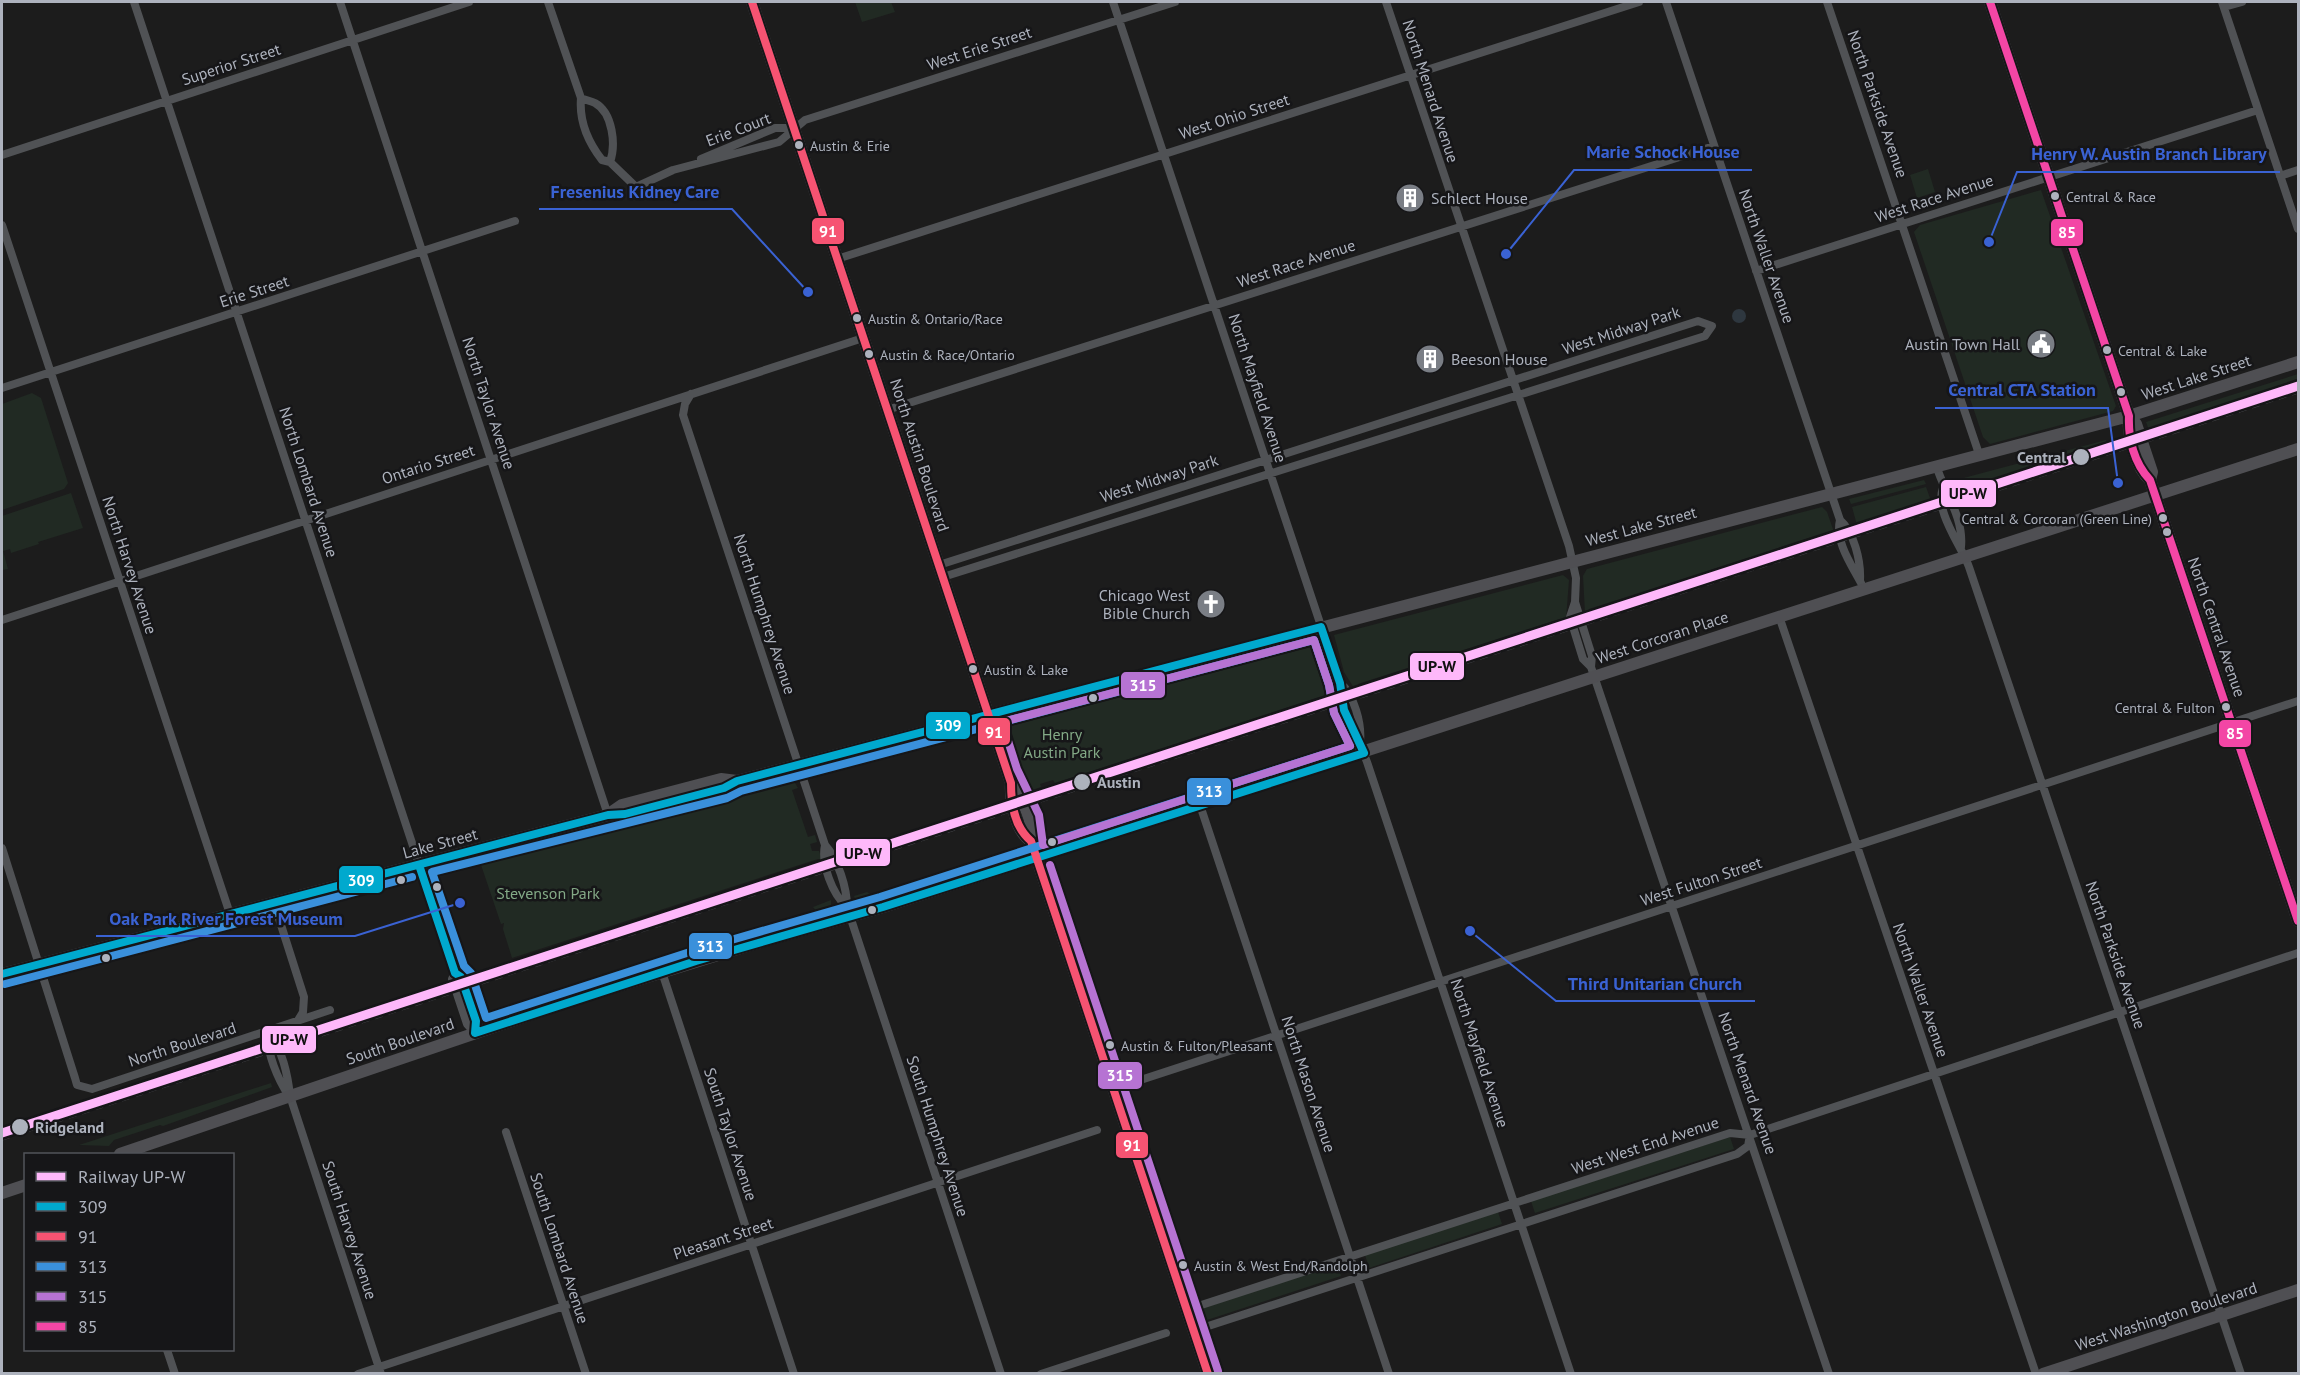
<svg xmlns="http://www.w3.org/2000/svg" width="2300" height="1375" font-family="'PT Sans',sans-serif">
  <rect width="100%" height="100%" fill="#1c1c1c"/>
  <path fill="#212a23" d="M855 2H891L895 12 862 22Z
    M1928 169 1935 192 1917 198 1910 175Z
    M2041 190 2116 406 2113 411 1990 444 1983 437 1914 232 1920 225Z
    M2298 374V381L2149 430 2146 422Z
    M32 393 41 398 68 483 64 489 2 510V404Z
    M2106 440V443L1959 492 1956 480Z
    M1924 480 1926 484 1851 504 1849 499Z
    M1926 487 1931 501 1857 525 1852 507Z
    M71 493 83 528 38 542 39 544 11 553 10 549 3 551 8 569 2 570V516Z
    M1822 507 1827 512 1834 532 1829 534 1828 532 1589 609 1590 612 1585 613 1583 576 1587 569Z
    M1563 575 1569 580 1566 619H1560L1358 684 1359 687 1354 688 1344 672 1334 635Z
    M1308 642 1321 645 1335 695 1330 696 1329 694 1055 783 1053 780 1040 784 1041 787 1029 791 1030 794 1026 795 1007 736V727L1011 720Z
    M792 778 798 788 792 790 808 837 815 835 817 842 810 844 812 851H819L822 860 818 859 512 958 503 929 504 923 501 924 479 859 626 818H636Z
    M867 892 877 898 866 904H857L854 896Z
    M831 900V909L819 914 813 907Z
    M712 939 717 946 689 955 682 949Z
    M613 972 618 978 591 986 586 980Z
    M271 1083 272 1087 163 1126 160 1125 114 1140 109 1146 79 1145Z
    M1730 1137 1734 1149 1535 1213 1531 1201Z
    M1498 1212 1502 1224 1369 1268 1365 1255Z
    M1337 1264 1341 1276 1207 1320 1203 1308Z"/>
  <path fill="#2e373f" d="M1732 316a7 7 0 1 1 14 0a7 7 0 1 1-14 0Z"/>
  <g fill="none" stroke-linecap="round" stroke-linejoin="round">
    <path stroke="#505255" stroke-width="8" d="M134 2 455 973 452 979 467 1024 475 1033
      M340 2 608 815
      M548 2 581 98C579 121 588 142 602 160L610 162C616 145 613 113 595 103 591 101 585 100 581 98
      M1113 2 1340 683C1337 711 1358 737 1367 762L1571 1374
      M1386 2 1569 546 1576 578 1575 602 1570 617 1583 659 1591 667
      M1666 2 1840 520C1854 532 1861 561 1860 580
      M1827 2 1979 454
      M2222 2 2298 229
      M2224 7 2242 2
      M2 155 469 2
      M701 159 775 128H794
      M610 162 636 187 673 170 779 142 805 120 1175 2
      M2280 176 2298 170
      M2 225 230 914
      M837 259 1639 2
      M1756 271 2258 110
      M2 388 515 221
      M691 394 685 404 683 415 825 845C838 859 847 888 847 907L1001 1374
      M887 410 1714 146
      M1936 465C1944 492 1964 517 1961 547
      M1943 488C1934 511 1961 545 1969 567L2241 1374
      M1840 520C1835 542 1851 564 1861 583
      M939 565 1698 321 1712 326 1705 336 943 577
      M1575 602 1592 656 1591 667 1829 1374
      M1779 616 2036 1374
      M2 620 863 338
      M1340 683C1354 694 1362 724 1360 742
      M1200 805 1389 1374
      M825 845C821 864 832 894 847 907
      M2 848 75 1078 77 1085 92 1089 330 1010
      M274 903 304 997 303 1012 297 1022
      M662 972 794 1374
      M455 973 461 977 476 1021 475 1033
      M268 1032C282 1047 288 1076 290 1096L381 1374
      M268 1032C266 1052 278 1080 289 1096
      M1113 1089 2298 701
      M506 1132 586 1374
      M1750 1135 2298 953
      M1186 1310 1730 1133 1750 1135
      M1193 1331 1737 1154 1748 1146 1750 1135
      M167 1350 175 1374
      M358 1374 1097 1130
      M1041 1374 1166 1333"/>
    <path stroke="#4f4f53" stroke-width="12" d="M752 2 1011 783C1022 797 1035 823 1031 841L1208 1374
      M1990 2 2129 416 2136 424 2152 472 2150 480 2298 921
      M2129 416C2127 434 2136 468 2150 480
      M1011 783C1010 800 1015 831 1031 841
      M609 814 622 805 721 779 737 781
      M2 974 608 815 625 814 724 788 737 781 2129 416 2298 362
      M120 1154 576 999 750 945 883 907 2298 449
      M2 1193 26 1185
      M2043 1374 2298 1290"/>
    <path stroke="#505154" stroke-width="3" stroke-dasharray="8 6" stroke-linecap="butt" d="M2 1139 2298 392"/>
    <g stroke="#161618" stroke-width="12">
      <path id="bus-1" d="M2 974 608 815 625 814 724 788 737 781 1321 627 1340 683 1344 710 1364 753 883 907 696 961 475 1033 476 1021 461 977 455 973 419 865"/>
    </g>
    <g stroke="#161618" stroke-width="12">
      <path id="bus-2" d="M752 2 1011 783C1011 804 1014 827 1031 841L1208 1374"/>
    </g>
    <g stroke="#161618" stroke-width="12">
      <path id="bus-3" d="M1314 640 1329 685 1334 713 1350 746 880 897 693 951 486 1018 471 973 464 966 432 872 727 798 741 791Z
        M5 984 412 877"/>
    </g>
    <g stroke="#161618" stroke-width="12">
      <path id="bus-4" d="M1314 640 1329 685 1334 713 1350 746 1043 845 1039 815 1017 769 1002 722Z
        M1050 865 1218 1371"/>
    </g>
    <g stroke="#161618" stroke-width="12">
      <path id="bus-5" d="M1990 2 2129 416C2128 439 2134 463 2150 480L2298 921"/>
    </g>
    <use href="#bus-1" stroke="#00a9ce" stroke-width="8"/>
    <use href="#bus-2" stroke="#f65372" stroke-width="8"/>
    <use href="#bus-3" stroke="#3a90db" stroke-width="8"/>
    <use href="#bus-4" stroke="#b673d3" stroke-width="8"/>
    <use href="#bus-5" stroke="#f346a5" stroke-width="8"/>
    <g stroke="#161618" stroke-width="14">
      <path id="rail-1" d="M2 1133 2298 386"/>
    </g>
    <use href="#rail-1" stroke="#feb8fa" stroke-width="9"/>
  </g>
  <defs>
    <g id="building-disc" transform="scale(1.5)"><circle r="9.5" fill="#7a7e85" stroke="#161618"/><path d="M-4-6H4V6H1V3H-1V6H-4ZM-2.5-4.3h1.7v1.8h-1.7ZM.8-4.3h1.7v1.8H.8ZM-2.5-1h1.7V.8h-1.7ZM.8-1h1.7V.8H.8Z" fill="#fff"/></g>
    <g id="civic-disc" transform="scale(1.5)"><circle r="9.5" fill="#7a7e85" stroke="#161618"/><path d="M-.6-6.5H3V-4.5H.6V-3L4-1V1h2V6H-6V1h2V-1L-.6-3ZM-1.2 2.5V6h2.4V2.5Z" fill="#fff"/></g>
    <g id="church-disc" transform="scale(1.5)"><circle r="9.5" fill="#7a7e85" stroke="#161618"/><path d="M-1.2-6h2.4v3.5h3.3v2.4h-3.3V6h-2.4V-.1h-3.3v-2.4h3.3Z" fill="#fff"/></g>
  </defs>
  <g fill-rule="evenodd">
    <use href="#building-disc" x="1410" y="198"/>
    <use href="#civic-disc" x="2041" y="344"/>
    <use href="#building-disc" x="1430" y="359"/>
    <use href="#church-disc" x="1211" y="604"/>
  </g>
  <g fill="#adb2bd" stroke="#161618" stroke-width="2">
    <circle cx="799" cy="145" r="5"/>
    <circle cx="2055" cy="196" r="5"/>
    <circle cx="857" cy="318" r="5"/>
    <circle cx="2107" cy="350" r="5"/>
    <circle cx="869" cy="354" r="5"/>
    <circle cx="2121" cy="392" r="5"/>
    <circle cx="2081" cy="457" r="9"/>
    <circle cx="2163" cy="518" r="5"/>
    <circle cx="2167" cy="532" r="5"/>
    <circle cx="973" cy="669" r="5"/>
    <circle cx="1093" cy="698" r="5"/>
    <circle cx="2226" cy="707" r="5"/>
    <circle cx="1082" cy="782" r="9"/>
    <circle cx="1052" cy="842" r="5"/>
    <circle cx="401" cy="880" r="5"/>
    <circle cx="437" cy="887" r="5"/>
    <circle cx="872" cy="910" r="5"/>
    <circle cx="106" cy="958" r="5"/>
    <circle cx="1110" cy="1045" r="5"/>
    <circle cx="20" cy="1127" r="9"/>
    <circle cx="1183" cy="1265" r="5"/>
  </g>
  <g text-anchor="middle" stroke-width="5" stroke-linejoin="round" paint-order="stroke">
    <g font-size="14" fill="#adb2bd" stroke="#161618" text-anchor="start">
      <text x="810" y="151">Austin &amp; Erie</text>
      <text x="2066" y="202">Central &amp; Race</text>
      <text x="868" y="324">Austin &amp; Ontario/Race</text>
      <text x="2118" y="356">Central &amp; Lake</text>
      <text x="880" y="360">Austin &amp; Race/Ontario</text>
      <text x="2152" y="524" text-anchor="end">Central &amp; Corcoran (Green Line)</text>
      <text x="984" y="675">Austin &amp; Lake</text>
      <text x="2215" y="713" text-anchor="end">Central &amp; Fulton</text>
      <text x="1121" y="1051">Austin &amp; Fulton/Pleasant</text>
      <text x="1194" y="1271">Austin &amp; West End/Randolph</text>
    </g>
    <g font-size="16" fill="#adb2bd" stroke="#161618">
      <text transform="translate(979 48) rotate(-18)" y="6">West Erie Street</text>
      <text transform="translate(231 64) rotate(-18)" y="6">Superior Street</text>
      <text transform="translate(1431 91) rotate(72)" y="6">North Menard Avenue</text>
      <text transform="translate(1878 104) rotate(71)" y="6">North Parkside Avenue</text>
      <text transform="translate(1234 116) rotate(-18)" y="6">West Ohio Street</text>
      <text transform="translate(738 129) rotate(-21)" y="6">Erie Court</text>
      <text transform="translate(1934 198) rotate(-18)" y="6">West Race Avenue</text>
      <text transform="translate(1767 256) rotate(71)" y="6">North Waller Avenue</text>
      <text transform="translate(1296 263) rotate(-18)" y="6">West Race Avenue</text>
      <text transform="translate(254 291) rotate(-18)" y="6">Erie Street</text>
      <text transform="translate(1621 330) rotate(-18)" y="6">West Midway Park</text>
      <text transform="translate(2196 377) rotate(-18)" y="6">West Lake Street</text>
      <text transform="translate(1258 388) rotate(72)" y="6">North Mayfield Avenue</text>
      <text transform="translate(489 403) rotate(72)" y="6">North Taylor Avenue</text>
      <text transform="translate(920 455) rotate(72)" y="6">North Austin Boulevard</text>
      <text transform="translate(428 464) rotate(-18)" y="6">Ontario Street</text>
      <text transform="translate(1159 478) rotate(-18)" y="6">West Midway Park</text>
      <text transform="translate(309 482) rotate(72)" y="6">North Lombard Avenue</text>
      <text transform="translate(1641 526) rotate(-15)" y="6">West Lake Street</text>
      <text transform="translate(130 565) rotate(72)" y="6">North Harvey Avenue</text>
      <text transform="translate(765 614) rotate(72)" y="6">North Humphrey Avenue</text>
      <text transform="translate(2217 627) rotate(71)" y="6">North Central Avenue</text>
      <text transform="translate(1662 637) rotate(-18)" y="6">West Corcoran Place</text>
      <text transform="translate(440 843) rotate(-15)" y="6">Lake Street</text>
      <text transform="translate(1701 881) rotate(-18)" y="6">West Fulton Street</text>
      <text transform="translate(2116 955) rotate(71)" y="6">North Parkside Avenue</text>
      <text transform="translate(1921 990) rotate(71)" y="6">North Waller Avenue</text>
      <text transform="translate(400 1041) rotate(-19)" y="6">South Boulevard</text>
      <text transform="translate(182 1044) rotate(-18)" y="6">North Boulevard</text>
      <text transform="translate(1480 1053) rotate(72)" y="6">North Mayfield Avenue</text>
      <text transform="translate(1748 1083) rotate(71)" y="6">North Menard Avenue</text>
      <text transform="translate(1309 1084) rotate(72)" y="6">North Mason Avenue</text>
      <text transform="translate(731 1134) rotate(72)" y="6">South Taylor Avenue</text>
      <text transform="translate(938 1136) rotate(72)" y="6">South Humphrey Avenue</text>
      <text transform="translate(1645 1145) rotate(-18)" y="6">West West End Avenue</text>
      <text transform="translate(350 1230) rotate(72)" y="6">South Harvey Avenue</text>
      <text transform="translate(723 1238) rotate(-18)" y="6">Pleasant Street</text>
      <text transform="translate(560 1248) rotate(72)" y="6">South Lombard Avenue</text>
      <text transform="translate(2166 1316) rotate(-18)" y="6">West Washington Boulevard</text>
    </g>
    <g font-size="16" fill="#adb2bd" stroke="#161618" text-anchor="start">
      <text x="1431" y="204">Schlect House</text>
      <text x="2020" y="350" text-anchor="end">Austin Town Hall</text>
      <text x="1451" y="365">Beeson House</text>
      <text x="1190" y="601" text-anchor="end">Chicago West<tspan x="1190" dy="18">Bible Church</tspan></text>
    </g>
    <g font-size="16" font-weight="bold" fill="#adb2bd" stroke="#161618" text-anchor="start">
      <text x="2066" y="463" text-anchor="end">Central</text>
      <text x="1097" y="788">Austin</text>
      <text x="35" y="1133">Ridgeland</text>
    </g>
    <g font-size="16" fill="#83a986" stroke="#161618">
      <text x="1062" y="740">Henry<tspan x="1062" dy="18">Austin Park</tspan></text>
      <text x="548" y="899">Stevenson Park</text>
    </g>
  </g>
  <path fill="none" stroke="#3a62d3" stroke-width="2" d="M1506 254L1574 170H1752M1989 242L2017 172H2280M808 292L732 209H539M2118 483L2108 408H1935M460 903L355 936H96M1470 931L1556 1001H1755"/>
  <g fill="#3a62d3" stroke="#161618" stroke-width="2">
    <circle cx="1506" cy="254" r="6"/>
    <circle cx="1989" cy="242" r="6"/>
    <circle cx="808" cy="292" r="6"/>
    <circle cx="2118" cy="483" r="6"/>
    <circle cx="460" cy="903" r="6"/>
    <circle cx="1470" cy="931" r="6"/>
  </g>
  <g font-size="18" text-anchor="middle" font-weight="bold" fill="#3a62d3" stroke="#161618" stroke-width="5" stroke-linejoin="round" paint-order="stroke">
    <text x="1663" y="158">Marie Schock House</text>
    <text x="2149" y="160">Henry W. Austin Branch Library</text>
    <text x="635" y="198">Fresenius Kidney Care</text>
    <text x="2022" y="396">Central CTA Station</text>
    <text x="226" y="925">Oak Park River Forest Museum</text>
    <text x="1655" y="990">Third Unitarian Church</text>
  </g>
  <g stroke="#161618" stroke-width="2">
    <rect x="811" y="217" width="34" height="28" rx="6" fill="#f65372"/>
    <rect x="2050" y="218" width="34" height="29" rx="6" fill="#f346a5"/>
    <rect x="1940" y="479" width="57" height="29" rx="6" fill="#feb8fa"/>
    <rect x="1409" y="652" width="56" height="29" rx="6" fill="#feb8fa"/>
    <rect x="1120" y="671" width="46" height="28" rx="6" fill="#b673d3"/>
    <rect x="925" y="711" width="46" height="29" rx="6" fill="#00a9ce"/>
    <rect x="977" y="717" width="34" height="29" rx="6" fill="#f65372"/>
    <rect x="2218" y="719" width="34" height="29" rx="6" fill="#f346a5"/>
    <rect x="1186" y="777" width="46" height="29" rx="6" fill="#3a90db"/>
    <rect x="835" y="838" width="56" height="29" rx="6" fill="#feb8fa"/>
    <rect x="338" y="865" width="46" height="29" rx="6" fill="#00a9ce"/>
    <rect x="688" y="932" width="45" height="28" rx="6" fill="#3a90db"/>
    <rect x="261" y="1025" width="56" height="29" rx="6" fill="#feb8fa"/>
    <rect x="1097" y="1061" width="46" height="29" rx="6" fill="#b673d3"/>
    <rect x="1115" y="1131" width="34" height="28" rx="6" fill="#f65372"/>
  </g>
  <g font-size="16" text-anchor="middle" font-weight="bold" fill="#fff">
    <text x="828" y="237">91</text>
    <text x="2067" y="238">85</text>
    <text x="1143" y="691">315</text>
    <text x="948" y="731">309</text>
    <text x="994" y="738">91</text>
    <text x="2235" y="739">85</text>
    <text x="1209" y="797">313</text>
    <text x="361" y="886">309</text>
    <text x="710" y="952">313</text>
    <text x="1120" y="1081">315</text>
    <text x="1132" y="1151">91</text>
  </g>
  <g font-size="16" text-anchor="middle" font-weight="bold" fill="#111">
    <text x="1968" y="499">UP-W</text>
    <text x="1437" y="672">UP-W</text>
    <text x="863" y="859">UP-W</text>
    <text x="289" y="1045">UP-W</text>
  </g>
  <rect width="2300" height="1375" fill="none" stroke="#adb2bd" stroke-width="6"/>
  <rect x="24" y="1153" width="210" height="198" fill="#161618" stroke="#52545a" stroke-width="1.5"/>
  <rect x="36" y="1172" width="30" height="9" fill="#feb8fa" stroke="#52545a" stroke-width="1.5"/>
  <text x="78" y="1183" font-size="18" fill="#adb2bd">Railway UP-W</text>
  <rect x="36" y="1202" width="30" height="9" fill="#00a9ce" stroke="#52545a" stroke-width="1.5"/>
  <text x="78" y="1213" font-size="18" fill="#adb2bd">309</text>
  <rect x="36" y="1232" width="30" height="9" fill="#f65372" stroke="#52545a" stroke-width="1.5"/>
  <text x="78" y="1243" font-size="18" fill="#adb2bd">91</text>
  <rect x="36" y="1262" width="30" height="9" fill="#3a90db" stroke="#52545a" stroke-width="1.5"/>
  <text x="78" y="1273" font-size="18" fill="#adb2bd">313</text>
  <rect x="36" y="1292" width="30" height="9" fill="#b673d3" stroke="#52545a" stroke-width="1.5"/>
  <text x="78" y="1303" font-size="18" fill="#adb2bd">315</text>
  <rect x="36" y="1322" width="30" height="9" fill="#f346a5" stroke="#52545a" stroke-width="1.5"/>
  <text x="78" y="1333" font-size="18" fill="#adb2bd">85</text>
</svg>
